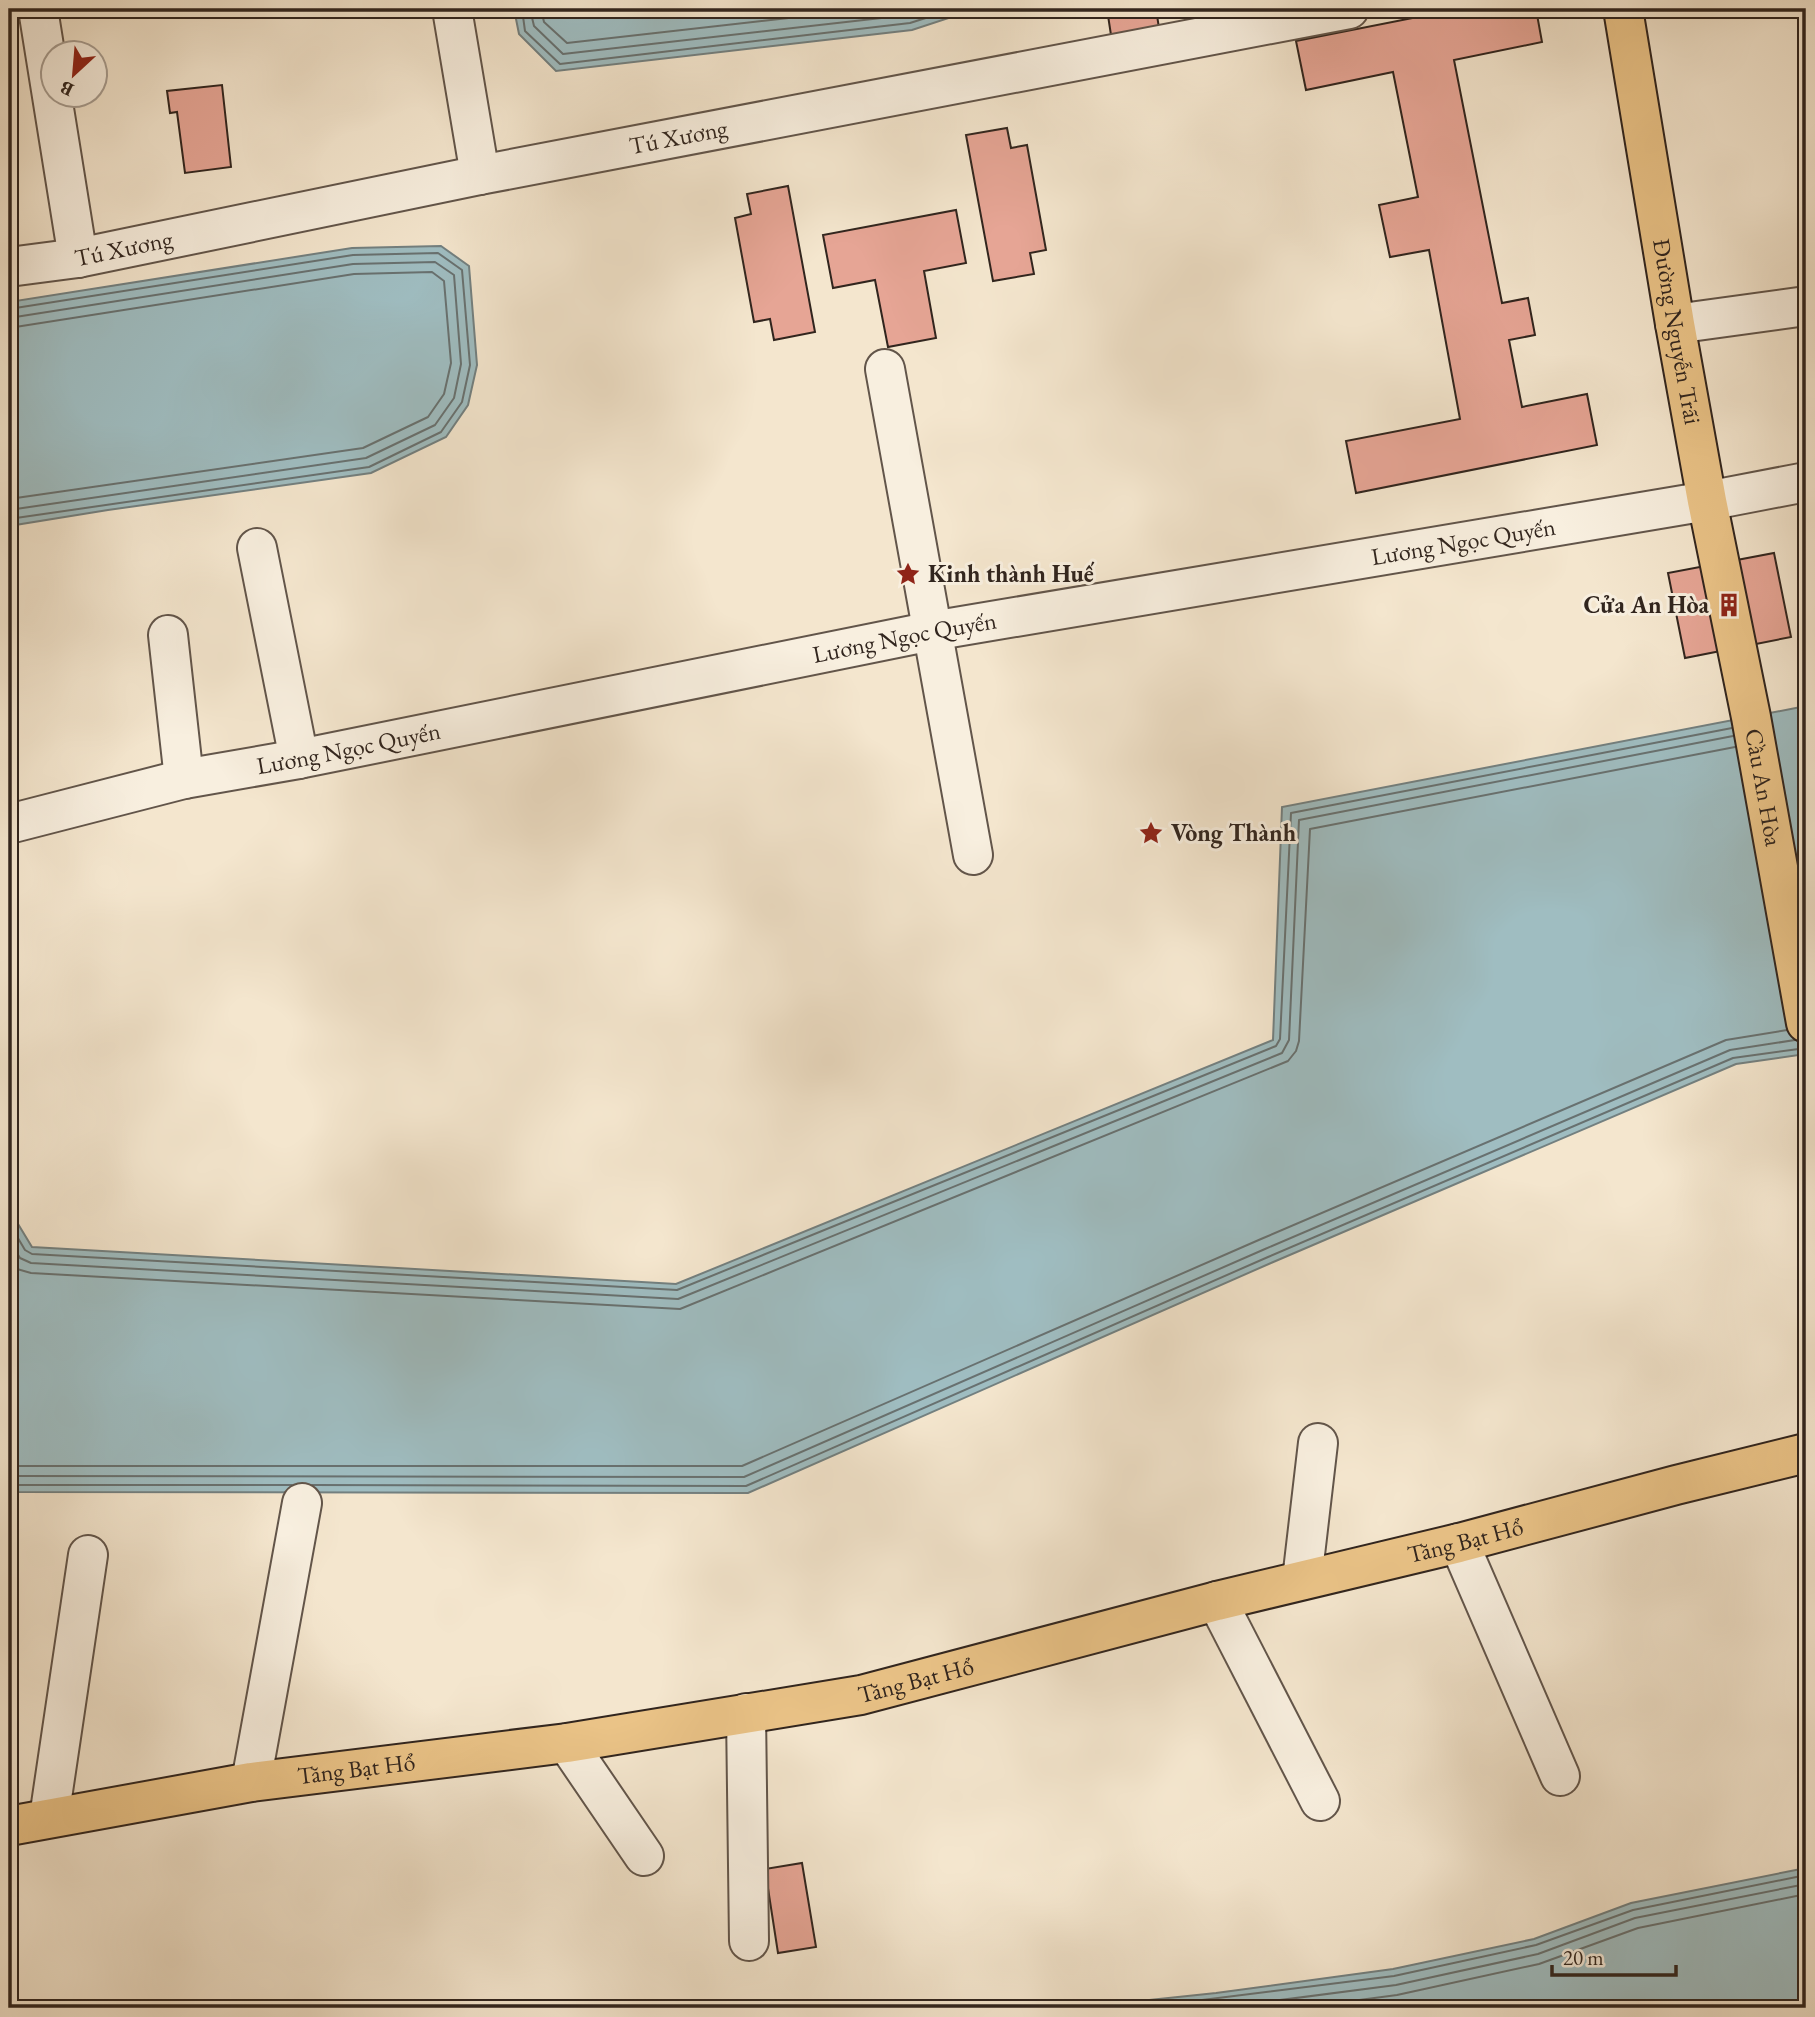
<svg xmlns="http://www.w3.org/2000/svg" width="1815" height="2017" font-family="'EB Garamond',serif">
  <rect width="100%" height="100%" fill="#f4e6ce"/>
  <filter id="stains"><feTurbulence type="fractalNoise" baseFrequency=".00286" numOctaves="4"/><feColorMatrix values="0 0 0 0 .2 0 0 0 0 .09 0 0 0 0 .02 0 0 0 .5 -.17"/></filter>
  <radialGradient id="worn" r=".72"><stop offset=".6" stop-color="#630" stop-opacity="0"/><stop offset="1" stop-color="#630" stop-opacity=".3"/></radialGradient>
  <path fill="#9fbdc1" stroke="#738080" stroke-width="2" d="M514 9H964L961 14 912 30 556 71 519 34Z
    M441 246 469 266 477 365 468 405 446 437 371 473 108 510 9 526V302L352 248Z
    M1806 706V1054L1736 1064 1271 1263 748 1493 9 1492V1209L32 1247 676 1284 1273 1040 1282 807Z
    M1806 1868V2008H1073L1216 1993 1393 1969 1534 1939 1631 1903Z"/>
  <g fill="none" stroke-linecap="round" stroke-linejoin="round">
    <path stroke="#687170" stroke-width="2" d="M522 9 525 31 560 64 910 23 954 9
      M530 9 534 26 563 54 908 15 927 9
      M541 9 544 22 567 43 869 9
      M9 309 353 255 438 253 462 270 470 365 462 402 441 432 369 467 9 519
      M9 318 353 264 435 262 454 275 461 364 454 398 435 425 366 458 9 510
      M9 328 354 274 432 272 444 281 451 363 444 394 428 417 363 448 9 499
      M9 1223 25 1250 32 1254 677 1290 1276 1046 1280 1039 1291 813 1732 728
      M9 1240 20 1258 31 1263 678 1299 1282 1053 1289 1040 1299 820 1733 736
      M9 1260 17 1269 31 1273 680 1309 1288 1061 1296 1051 1299 1041 1310 829 1735 747
      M9 1466H742L1261 1239 1726 1040 1787 1030
      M9 1476 744 1477 1265 1249 1730 1050 1795 1040
      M9 1485H292
      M312 1485 746 1486 1268 1257 1733 1058 1806 1048
      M1138 2008 1394 1976 1536 1945 1633 1910 1806 1875
      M1219 2008 1396 1985 1538 1954 1635 1918 1806 1884
      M1299 2008 1397 1995 1539 1964 1638 1928 1806 1894"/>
  </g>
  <path fill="#e6a595" stroke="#31251e" stroke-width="2" d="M1107 9H1156L1159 28 1111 35Z
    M1458 9H1536L1542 42 1454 60 1502 303 1528 298 1535 335 1509 340 1522 407 1587 394 1597 445 1356 493 1346 441 1460 419 1429 250 1390 257 1379 205 1418 197 1393 72 1306 90 1296 41Z
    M222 85 231 167 185 173 177 112 170 113 167 91Z
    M1007 128 1011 148 1027 145 1046 250 1030 253 1034 274 993 281 966 135Z
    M788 186 815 332 774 340 770 319 754 322 735 218 751 214 747 194Z
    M956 210 966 263 924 271 936 338 888 347 875 280 833 288 823 235Z
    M1774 553 1791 637 1685 658 1668 573Z
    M802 1863 816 1947 778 1953 765 1869Z"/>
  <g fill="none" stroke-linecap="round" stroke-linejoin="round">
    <g stroke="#62554a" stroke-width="42">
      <g id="minor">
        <path d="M38 9 78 258"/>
        <path d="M452 9 480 175"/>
        <path id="s1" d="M9 267 78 258 480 175 1349 9"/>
        <path d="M1675 324 1806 306"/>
        <path d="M885 369 973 855"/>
        <path d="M257 548 299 759"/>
        <path d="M168 635 184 779"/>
        <path id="s2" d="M9 824 184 779 299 759 932 631 1707 501 1806 482"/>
        <path d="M1459 1543 1560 1776"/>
        <path d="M1302 1580 1318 1443"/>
        <path d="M1217 1601 1320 1801"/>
        <path d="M746 1713 749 1941"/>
        <path d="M567 1743 644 1856"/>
        <path d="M251 1782 302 1503"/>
        <path d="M49 1818 88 1555"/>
      </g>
    </g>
    <g stroke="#31251e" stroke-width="42">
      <g id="major">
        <path id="s3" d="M1623 9 1675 324 1707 501 1751 717 1806 1023"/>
        <path id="s4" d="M9 1826 251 1782 567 1743 861 1695 1217 1601 1459 1543 1676 1485 1806 1453"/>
      </g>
    </g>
    <use href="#minor" stroke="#f8efdf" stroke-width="38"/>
    <use href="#major" stroke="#eac387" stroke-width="38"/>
  </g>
  <defs>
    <g id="sight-bare" transform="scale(1.89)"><path d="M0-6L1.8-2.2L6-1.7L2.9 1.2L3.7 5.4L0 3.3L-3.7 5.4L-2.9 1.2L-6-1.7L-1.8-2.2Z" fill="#8f2418" stroke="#f8efdf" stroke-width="2.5" paint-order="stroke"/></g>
    <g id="building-bare" transform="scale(1.89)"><path d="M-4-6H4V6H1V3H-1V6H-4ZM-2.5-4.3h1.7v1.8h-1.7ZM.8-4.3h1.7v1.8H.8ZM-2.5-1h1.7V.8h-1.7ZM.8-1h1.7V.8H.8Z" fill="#8f2418" stroke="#f8efdf" stroke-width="2.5" paint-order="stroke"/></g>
  </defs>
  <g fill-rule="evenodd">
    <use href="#sight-bare" x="908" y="574"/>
    <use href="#building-bare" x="1729" y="605"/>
    <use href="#sight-bare" x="1151" y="833"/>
  </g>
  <g text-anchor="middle" stroke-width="6" stroke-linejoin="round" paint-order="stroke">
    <g font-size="24" fill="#31251e" stroke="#f8efdf">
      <text dy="8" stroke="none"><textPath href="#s1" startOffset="682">Tú Xương</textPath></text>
      <text dy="8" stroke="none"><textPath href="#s1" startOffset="116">Tú Xương</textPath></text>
      <text dy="8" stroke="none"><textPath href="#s3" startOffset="327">Đường Nguyễn Trãi</textPath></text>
      <text dy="8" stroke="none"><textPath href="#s2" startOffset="1482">Lương Ngọc Quyến</textPath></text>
      <text dy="8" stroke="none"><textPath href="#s2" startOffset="915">Lương Ngọc Quyến</textPath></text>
      <text dy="8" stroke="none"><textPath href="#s2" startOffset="348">Lương Ngọc Quyến</textPath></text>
      <text dy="8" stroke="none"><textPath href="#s3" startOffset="791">Cầu An Hòa</textPath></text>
      <text dy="8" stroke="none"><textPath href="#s4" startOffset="1486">Tăng Bạt Hổ</textPath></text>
      <text dy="8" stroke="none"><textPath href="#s4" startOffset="919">Tăng Bạt Hổ</textPath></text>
      <text dy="8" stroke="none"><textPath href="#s4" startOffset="352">Tăng Bạt Hổ</textPath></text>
    </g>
    <g font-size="24" font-weight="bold" fill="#31251e" stroke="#f8efdf" text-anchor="start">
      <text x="928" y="582">Kinh thành Huế</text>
      <text x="1709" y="613" text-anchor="end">Cửa An Hòa</text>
      <text x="1171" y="841">Vòng Thành</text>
    </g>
  </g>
  <rect width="1815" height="2017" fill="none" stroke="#f4e6ce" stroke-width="35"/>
  <rect x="10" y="10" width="1794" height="1996" fill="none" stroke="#31251e" stroke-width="3.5"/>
  <rect x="18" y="18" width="1780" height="1982" fill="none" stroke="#31251e" stroke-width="2"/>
  <g transform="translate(74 74) rotate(206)"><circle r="33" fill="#f8efdf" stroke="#a89e92" stroke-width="2"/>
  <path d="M0-5L12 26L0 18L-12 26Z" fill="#8f2418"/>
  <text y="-10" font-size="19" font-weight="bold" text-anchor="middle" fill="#31251e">B</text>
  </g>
  <path d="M1552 1965v10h124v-10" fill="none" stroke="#31251e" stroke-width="3.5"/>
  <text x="1563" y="1965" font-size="21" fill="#31251e" stroke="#f8efdf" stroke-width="5" paint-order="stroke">20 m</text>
  <rect width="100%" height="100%" filter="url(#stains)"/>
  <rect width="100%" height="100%" fill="url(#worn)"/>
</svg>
